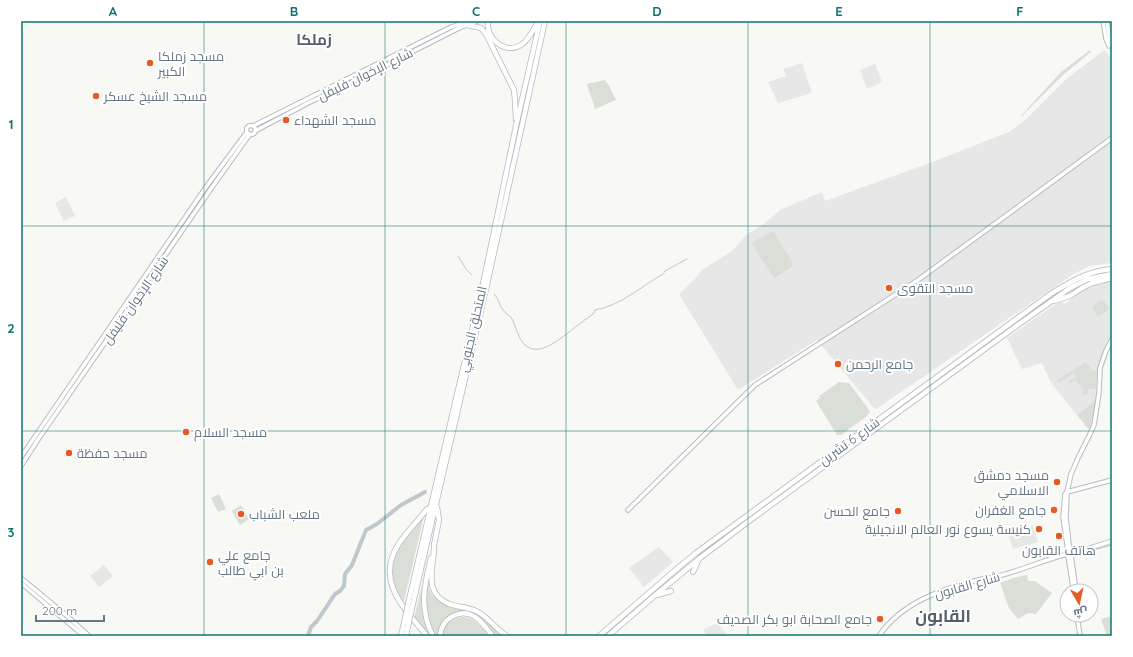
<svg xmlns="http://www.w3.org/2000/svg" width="1133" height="657" font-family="Quicksand,Cairo,sans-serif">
  <rect width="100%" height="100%" fill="#f8f8f5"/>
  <path fill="#e6e7e6" d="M1104 50 1112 59V263L1089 266 1072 275 876 409 873 407 817 340 738 390 679 294 694 280 702 270 732 251 746 235 765 223 780 210 822 192 825 201 935 161 1009 132 1024 121 1064 81Z
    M802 63 812 93 778 103 768 82 786 76 783 69Z
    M875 64 882 82 867 89 860 70Z
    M66 197 75 216 64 221 55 203Z
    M1108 282H1112V335L1097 369 1096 400 1077 415 1051 383 1042 363 1022 369 1007 338 1060 301 1065 304 1086 288Z
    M1033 526 1038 542 1013 549 1008 533Z
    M659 547 673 562 644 587 629 568Z
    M104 565 113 576 99 587 90 576Z
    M717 623 728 636H707L703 630Z"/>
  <path fill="#d9dfd6" d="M1090 50 1091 52 1063 75 1022 116 1020 117 1061 72Z
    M605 80 609 86 616 100 595 109C593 100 589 93 587 84Z
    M773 231 792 262V267L774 278 751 243Z
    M1100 300C1105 300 1107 305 1109 309L1098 317 1092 307Z
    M1086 362 1093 371 1097 369 1096 389H1088V394L1083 395V389L1075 380 1070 383 1067 382 1077 377 1074 373 1059 383 1057 380Z
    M839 382 849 383 870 411 867 416 841 435H837L816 401 820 398 819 396Z
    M1096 400 1092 424 1089 430 1077 415Z
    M219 494 226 509 218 512 211 498Z
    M241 505 249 519 240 525 232 511Z
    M424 516 403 605C379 566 398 546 424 516Z
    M1027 575 1028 581H1035L1052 593 1036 614 1028 613 1018 619 1009 608 1000 583 1013 578Z
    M428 578C429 581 429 585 429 588 435 608 463 605 477 614 486 619 493 628 500 635L502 636H494L468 613 449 617 438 636H435L430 624 425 602Z
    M422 584C420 602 422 620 430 636H429L414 618Z
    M1112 616V636H1107L1101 619Z
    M461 617C475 617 481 627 489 636H442C444 625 450 619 461 617Z"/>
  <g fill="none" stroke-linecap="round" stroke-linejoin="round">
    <path stroke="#bec8cd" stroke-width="1" d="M458 256 466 269 472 275
      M494 294C499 299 499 305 503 310 505 313 509 315 512 319 516 327 518 337 524 344 538 359 561 338 573 329 579 324 586 319 593 314L595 310C620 306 642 286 663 274L665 271 687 259
      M1075 555 1112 545"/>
    <path stroke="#bec8cd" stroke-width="4" d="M308 636 311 627 317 621 335 594 340 591 344 586 345 574 352 565 366 530 377 524 401 505 425 492"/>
    <g stroke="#b7bcc1" stroke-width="5.5">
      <path id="secondary" d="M1067 492 1112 480
        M1067 493 1066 518 1070 552
        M628 510 755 385 918 280 1112 138
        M1068 552 1063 517 1065 494 1067 492 1071 474 1078 458 1090 434 1094 425 1099 393 1100 368 1106 351 1112 339
        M1071 554 1112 541
        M1071 555 1076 591
        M1068 556 1073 587
        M1077 615 1080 636
        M879 636C901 603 941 589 978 580 985 578 993 578 999 576 1022 570 1044 560 1067 554L1068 552H1070L1071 554 1070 556 1067 554"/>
    </g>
    <g stroke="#b6babe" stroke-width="5.5">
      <path id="primary" d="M1103 21 1106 39 1109 46
        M1107 21 1110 41 1109 46
        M246.5 130a4.5 4.5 0 1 1 9 0a4.5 4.5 0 1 1-9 0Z
        M253 126 451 27 470 21
        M255 131 310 102 341 88 459 28 477 21
        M21 457 206 187 247 132
        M21 466 37 441 215 183 250 134
        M21 578 67 616 89 636
        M21 583 84 636"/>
    </g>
    <g stroke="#b6b9bd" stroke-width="6">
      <path id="highway" d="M488 21C485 38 505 55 521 45 529 40 533 30 538 22
        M467 25 481 28 486 34 514 90 515 101 516 119
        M1054 301 1070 296 1082 288 1092 283 1112 278
        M434 544C435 566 421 592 449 604 458 607 468 607 476 611 489 617 495 629 507 636
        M434 545 439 520 437 507
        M431 558C424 586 419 609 433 636
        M693 572 698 561
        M657 595 671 591
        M414 599 488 280 545 21
        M409 600 484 279 516 126 540 21
        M401 636 404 623
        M406 636 408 626
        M427 636C405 609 375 582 398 545 406 532 418 521 427 509L432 507
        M440 636C441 619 460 607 475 617 482 621 487 630 493 636
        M599 636 679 567 696 553 1052 293C1072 281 1088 271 1112 269
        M608 636 653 597 700 558 749 521 1015 327 1070 288 1088 279 1112 274"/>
    </g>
    <use href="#secondary" stroke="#fff" stroke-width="3.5"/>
    <use href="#primary" stroke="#fff" stroke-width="3.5"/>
    <use href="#highway" stroke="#fff" stroke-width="4.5"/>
    <g stroke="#b6b9bd" stroke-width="6" stroke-linecap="butt">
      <path id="highway-bridge" d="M404 623 409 600
        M408 626 414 599"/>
    </g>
    <use href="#highway-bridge" stroke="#fff" stroke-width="4.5"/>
  </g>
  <path fill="none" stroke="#0f766e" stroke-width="1" stroke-opacity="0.55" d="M204 21V636M385 21V636M566 21V636M748 21V636M930 21V636M21 226H1112M21 431H1112"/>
  <g fill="#e55b27" stroke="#fff" stroke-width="1.5">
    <circle cx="150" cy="63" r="4"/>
    <circle cx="96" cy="96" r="4"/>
    <circle cx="286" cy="120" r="4"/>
    <circle cx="889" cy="288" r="4"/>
    <circle cx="838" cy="364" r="4"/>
    <circle cx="186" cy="432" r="4"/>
    <circle cx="69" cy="453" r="4"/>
    <circle cx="1057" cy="482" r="4"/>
    <circle cx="1054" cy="510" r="4"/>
    <circle cx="898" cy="511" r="4"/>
    <circle cx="241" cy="514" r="4"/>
    <circle cx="1039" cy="529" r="4"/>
    <circle cx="1059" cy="536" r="4"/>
    <circle cx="210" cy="562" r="4"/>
    <circle cx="880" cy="619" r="4"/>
  </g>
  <g text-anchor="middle" stroke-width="4" stroke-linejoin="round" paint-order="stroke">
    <g font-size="13" fill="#667786" stroke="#fff" text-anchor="start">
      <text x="158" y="61">مسجد زملكا<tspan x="158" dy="15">الكبير</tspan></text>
      <text x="104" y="101">مسجد الشيخ عسكر</text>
      <text x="294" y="125">مسجد الشهداء</text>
      <text x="897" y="293">مسجد التقوى</text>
      <text x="846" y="369">جامع الرحمن</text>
      <text x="194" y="437">مسجد السلام</text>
      <text x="77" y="458">مسجد حفظة</text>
      <text x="1049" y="480" text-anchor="end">مسجد دمشق<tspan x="1049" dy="15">الاسلامي</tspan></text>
      <text x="1046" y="515" text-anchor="end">جامع الغفران</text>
      <text x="890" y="516" text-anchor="end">جامع الحسن</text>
      <text x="249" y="519">ملعب الشباب</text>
      <text x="1031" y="534" text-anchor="end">كنيسة يسوع نور العالم الانجيلية</text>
      <text x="1059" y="555" text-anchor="middle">هاتف القابون</text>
      <text x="218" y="560">جامع علي<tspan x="218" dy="15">بن ابي طالب</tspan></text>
      <text x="872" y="624" text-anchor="end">جامع الصحابة ابو بكر الصديف</text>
    </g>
    <g font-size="13" fill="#667786" stroke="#fff">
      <text transform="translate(365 74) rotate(-26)" y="5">شارع الإخوان فليفل</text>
      <text transform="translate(135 300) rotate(-55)" y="5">شارع الإخوان فليفل</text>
      <text transform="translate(472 329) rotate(-77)" y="5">المتحلق الجنوبي</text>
      <text transform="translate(849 441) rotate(-36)" y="5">شارع 6 تشرين</text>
      <text transform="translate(967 585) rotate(-16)" y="5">شارع القابون</text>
    </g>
    <g font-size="15" font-weight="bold" fill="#54606b" stroke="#fff">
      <text x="314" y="45">زملكا</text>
    </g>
    <g font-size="17" font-weight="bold" fill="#54606b" stroke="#fff">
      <text x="943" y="622">القابون</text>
    </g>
  </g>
  <rect width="1133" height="657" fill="none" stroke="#ffffff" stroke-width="44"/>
  <g transform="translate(1079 603) rotate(171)"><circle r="19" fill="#ffffff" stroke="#c2c9cf"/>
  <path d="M0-3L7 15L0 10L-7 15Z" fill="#e55b27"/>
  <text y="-6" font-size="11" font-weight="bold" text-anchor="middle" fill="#667786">ش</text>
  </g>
  <path d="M36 615v6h68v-6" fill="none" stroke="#667786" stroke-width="2"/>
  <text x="42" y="615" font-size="12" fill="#667786" stroke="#ffffff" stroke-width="3" paint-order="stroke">200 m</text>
  <rect x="22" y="22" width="1089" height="613" fill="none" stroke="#0f766e" stroke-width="1.5"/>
  <g font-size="13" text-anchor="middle" font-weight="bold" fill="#0f766e">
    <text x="113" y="16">A</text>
    <text x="294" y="16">B</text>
    <text x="476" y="16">C</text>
    <text x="657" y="16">D</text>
    <text x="839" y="16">E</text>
    <text x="1020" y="16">F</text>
    <text x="11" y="129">1</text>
    <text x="11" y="333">2</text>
    <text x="11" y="537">3</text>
  </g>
</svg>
